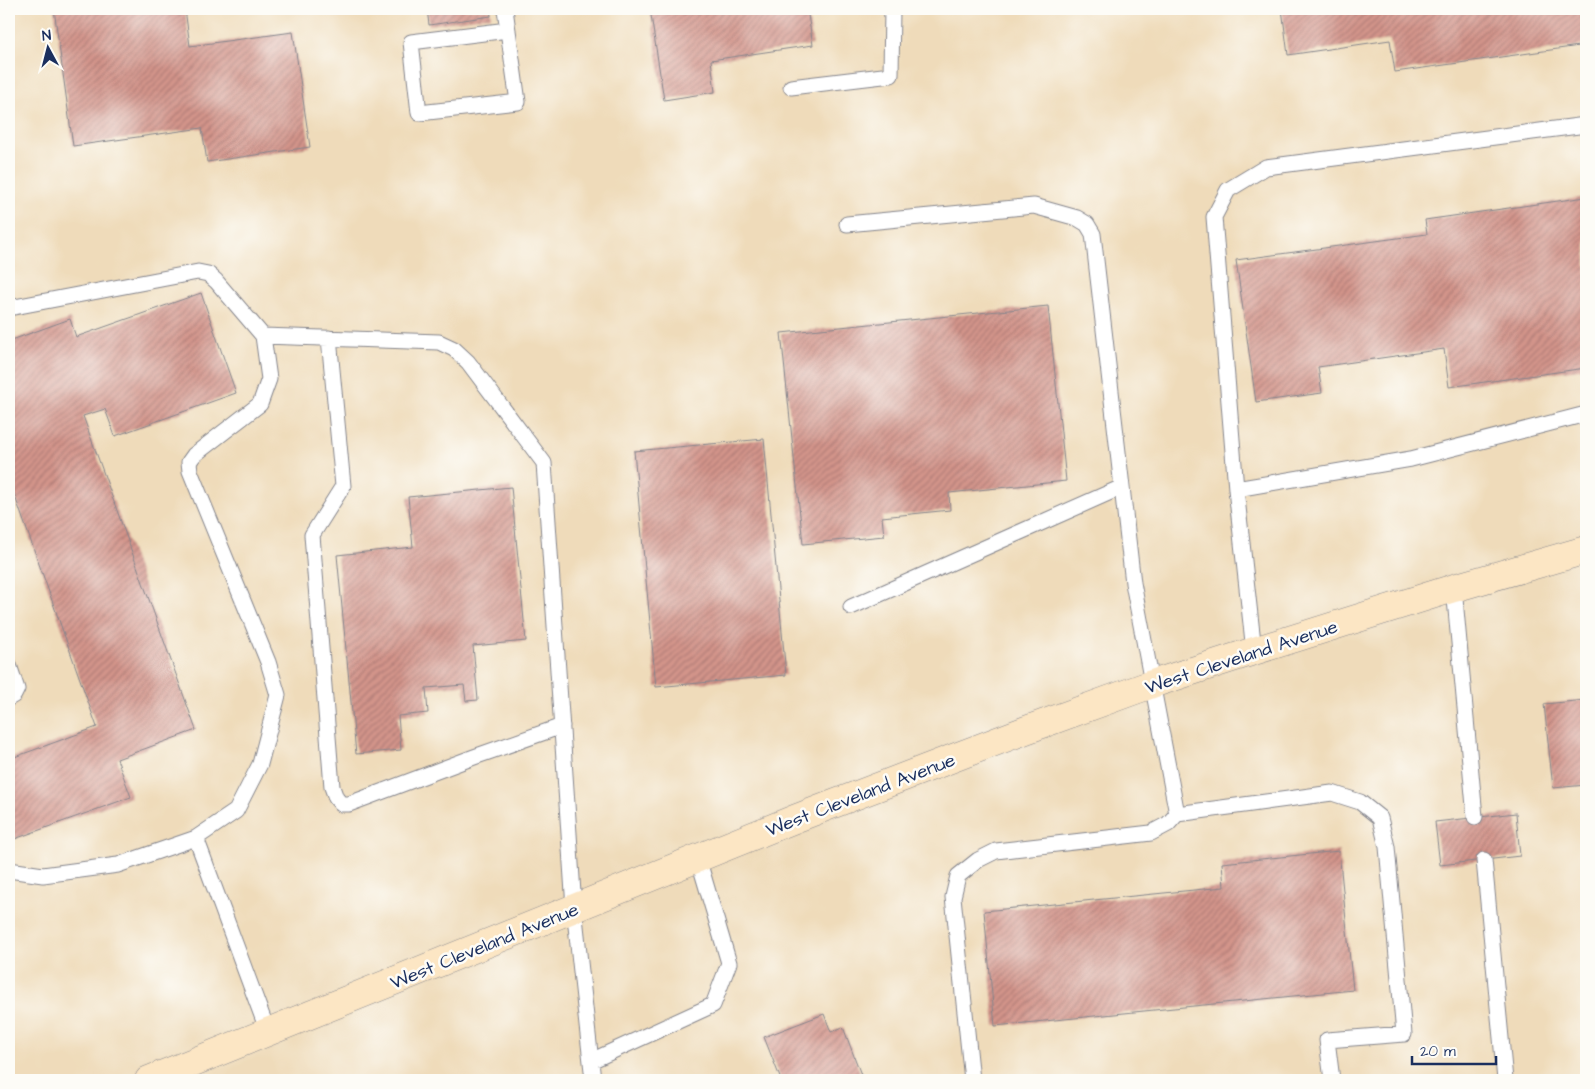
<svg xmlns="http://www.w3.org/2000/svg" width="1595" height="1089" font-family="'Architects Daughter',sans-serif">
  <defs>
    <pattern id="building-hatch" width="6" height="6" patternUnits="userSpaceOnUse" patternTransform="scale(1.25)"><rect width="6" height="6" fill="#d3948a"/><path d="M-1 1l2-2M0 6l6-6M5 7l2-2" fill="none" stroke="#aa7974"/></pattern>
  </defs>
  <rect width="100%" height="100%" fill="#fdfcf7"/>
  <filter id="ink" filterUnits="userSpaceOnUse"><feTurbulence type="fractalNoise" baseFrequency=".02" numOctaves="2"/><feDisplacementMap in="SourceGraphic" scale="10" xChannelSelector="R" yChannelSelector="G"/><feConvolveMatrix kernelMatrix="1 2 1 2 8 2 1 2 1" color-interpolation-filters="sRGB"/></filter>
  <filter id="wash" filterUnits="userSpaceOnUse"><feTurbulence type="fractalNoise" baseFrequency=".0096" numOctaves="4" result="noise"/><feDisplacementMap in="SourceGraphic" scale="20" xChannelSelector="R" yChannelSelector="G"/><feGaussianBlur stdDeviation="1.12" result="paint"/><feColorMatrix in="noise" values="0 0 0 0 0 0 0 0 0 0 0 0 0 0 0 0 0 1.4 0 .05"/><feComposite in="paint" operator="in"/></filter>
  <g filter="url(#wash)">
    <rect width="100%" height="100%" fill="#efdbba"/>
    <g id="blocks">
      <path fill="url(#building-hatch)" d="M54 9H185L190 46 293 32 310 147 207 162 202 128 73 146Z
        M427 9H490L491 16 429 25Z
        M650 9H807L813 45 711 60 715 92 664 100Z
        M1282 9H1586V45L1395 72 1390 40 1288 55Z
        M1586 197V368L1449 387 1444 349 1318 367 1322 393 1256 402 1236 260 1427 234 1425 220Z
        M201 293 236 393 115 436 105 409 83 416 196 730 117 759 131 797 9 841V759L97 727 12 488 9 489V341L70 319 76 337Z
        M1048 306 1066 481 949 493 950 510 882 517 884 536 803 544 781 333Z
        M764 439 786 675 656 687 634 451Z
        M511 487 526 641 473 646 478 700 466 701 464 685 426 688 428 713 398 716 401 750 356 754 337 555 413 547 408 497Z
        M1586 700V785L1553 788 1544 704Z
        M1516 813 1520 856 1440 865 1435 822Z
        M1339 851 1353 990 995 1026 984 911 1224 887 1222 863Z
        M824 1014 831 1032 843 1027 863 1080H781L764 1037Z"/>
    </g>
  </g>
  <g filter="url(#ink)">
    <use href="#blocks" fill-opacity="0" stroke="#85858c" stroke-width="1"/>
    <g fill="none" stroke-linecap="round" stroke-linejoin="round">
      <g stroke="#85858c" stroke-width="17">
        <path id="lane" d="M505 9 518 102 419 113 411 42 508 30
          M791 87 891 75 892 9
          M847 224 1034 206 1077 218 1087 224 1093 234 1133 583 1177 814
          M9 308 198 272 208 274 216 281 263 336 269 379 260 404 194 455 189 462 190 471 268 662 278 695 260 764 236 811 196 838 268 1032
          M263 336 439 342 454 349 468 362 544 463 574 908 593 1080
          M329 338 343 486 312 535 332 787 336 798 341 804H349L474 757 562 726
          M1236 489 1214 217 1228 190 1266 167 1586 125
          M1454 588 1475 817
          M851 607 1122 487
          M1254 651 1236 489 1411 459 1586 414
          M9 665 17 689 14 695 9 698
          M1484 860 1505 1080
          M9 870 43 875 118 865 196 838
          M591 1061 713 1005 729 963 698 858
          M972 1080 953 897 958 876 978 860 996 851 1151 833 1168 824 1177 814 1332 793 1360 802 1380 818 1387 847 1404 1034 1327 1040 1332 1080"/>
      </g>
      <g stroke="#85858c" stroke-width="29">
        <path id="secondary" d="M149 1080 797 818 1026 730 1152 684 1254 651 1454 588 1586 550"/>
      </g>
      <use href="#lane" stroke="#fff" stroke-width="15"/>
      <use href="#secondary" stroke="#fce6c4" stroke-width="28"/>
    </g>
  </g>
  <g text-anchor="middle" stroke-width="5" stroke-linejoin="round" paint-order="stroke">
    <g font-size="19" fill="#1b2f5e" stroke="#fdfcf7">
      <text transform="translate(1241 656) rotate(-18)" y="7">West Cleveland Avenue</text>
      <text transform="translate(860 794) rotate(-21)" y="7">West Cleveland Avenue</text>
      <text transform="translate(484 945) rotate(-22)" y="7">West Cleveland Avenue</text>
    </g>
  </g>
  <rect width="1595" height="1089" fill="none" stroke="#fdfcf7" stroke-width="30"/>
  <g transform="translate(48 48) rotate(353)" stroke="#fdfcf7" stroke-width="4" paint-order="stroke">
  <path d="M0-4L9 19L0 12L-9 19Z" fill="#1b2f5e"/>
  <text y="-8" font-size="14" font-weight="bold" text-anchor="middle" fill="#1b2f5e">N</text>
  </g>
  <path d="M1412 1056v8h84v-8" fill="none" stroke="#1b2f5e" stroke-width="2.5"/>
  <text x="1420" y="1056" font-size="15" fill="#1b2f5e" stroke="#fdfcf7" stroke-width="4" paint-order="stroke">20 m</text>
</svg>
